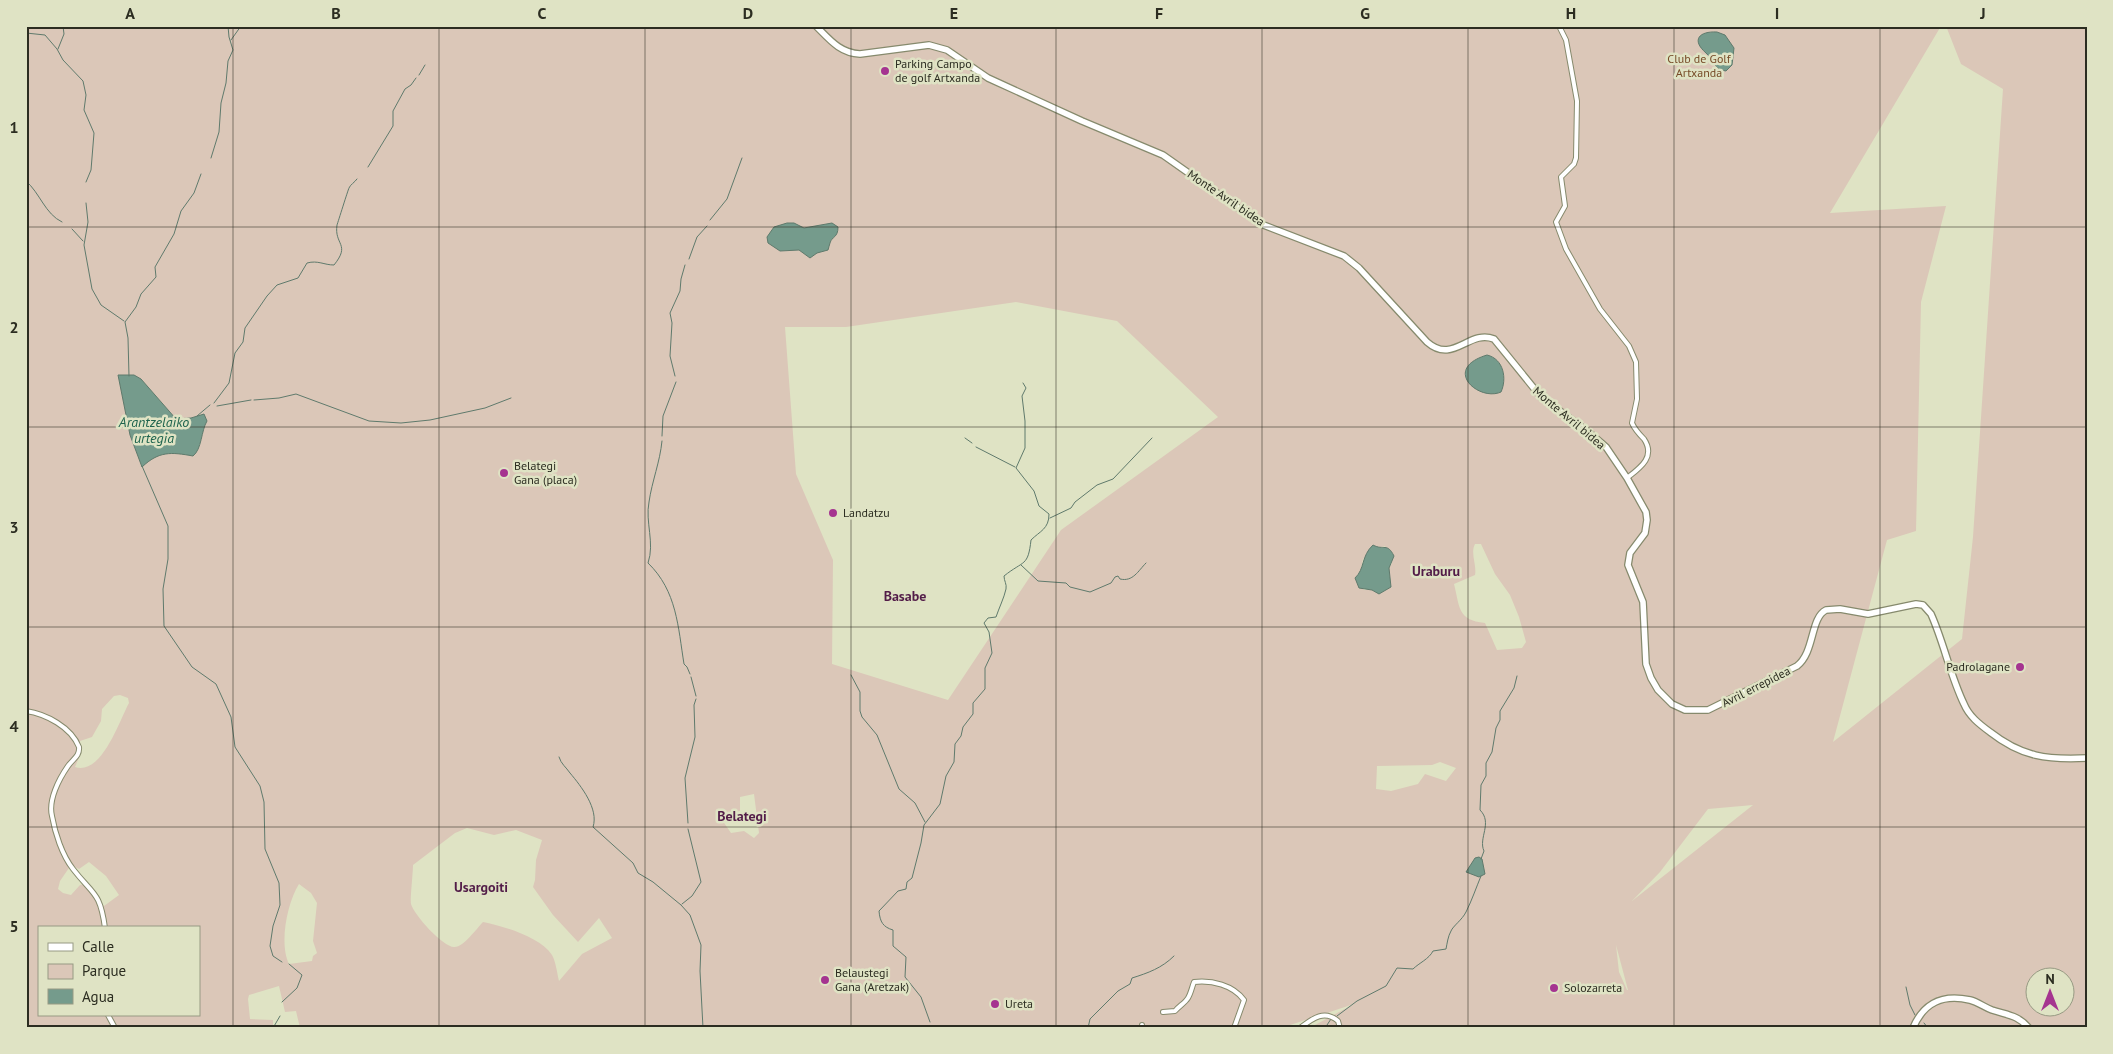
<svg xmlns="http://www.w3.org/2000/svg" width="2113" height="1054" font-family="'PT Sans',sans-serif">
  <rect width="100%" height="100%" fill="#dfe3c4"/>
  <path fill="#dbc7b8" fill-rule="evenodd" d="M26 26H1941L1830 213 1946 206 1921 302 1916 531 1887 540 1833 742 1962 639 1973 537 2003 89 1961 64 1946 26H2087V1028H1304L1315 1025 1354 1004 1281 1028H300L296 1011 285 1012 279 986 249 995 248 999 250 1019 273 1020V1028H26ZM1016 302 1117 321 1218 417 1061 530 948 700 832 664 833 560 796 474 785 327H846ZM141 379 176 419 191 418 203 414C203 426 203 448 193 455L168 453 152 457ZM1475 544H1481L1495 574 1510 595 1519 617 1526 642 1522 648 1497 650 1485 623C1457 620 1460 607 1454 584L1475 575C1477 565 1470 553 1475 544ZM1385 546 1392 563 1389 568 1391 587 1379 594 1372 590H1364L1355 578 1360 574 1363 559 1378 548ZM120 695 128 698 129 703C120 719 102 776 75 767L80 755V741L92 737 101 721 102 709 114 696ZM1440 762 1456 768 1446 781 1425 774 1418 784 1391 791 1376 789 1377 766 1432 765ZM754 794 759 833 754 838 744 831 731 833 720 817 740 811V797ZM1753 805 1632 901 1660 872 1708 809ZM467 828 494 835 516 830 542 840 536 860 535 880 533 887 553 915 578 942 599 918 612 938 582 954 559 981C557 973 556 962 552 955 540 937 503 926 483 922 477 928 463 948 454 947 443 947 414 915 411 904 410 900 413 873 413 865L455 833ZM89 862 106 876 119 895 104 906 85 884 80 885 71 895 63 893 58 889 60 881 71 865 79 869ZM299 884 311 893 317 903 313 941 317 953 313 956 312 961 289 964C279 944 287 903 299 884ZM39 928H199V1015H39ZM1616 945 1628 990H1627L1619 972ZM2036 976H2066V1006H2036Z"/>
  <path fill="#759b8c" stroke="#5f7a6c" d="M1717 32 1725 35 1734 48 1732 65 1726 71C1714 70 1714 60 1706 53 1691 40 1699 31 1717 32Z
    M787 223H794L804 228 832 223 838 227C838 238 832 236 830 243 829 245 829 248 828 250L817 253 810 258 799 250 780 251 768 243 767 237 774 227Z
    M1487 355C1504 359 1507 379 1501 392 1479 402 1441 369 1487 355Z
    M118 375H134L141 379 176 419 191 418 204 414 207 421C201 431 202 449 193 456 171 452 159 451 142 467L130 435Z
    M1373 545C1384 551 1387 542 1394 556L1389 568 1391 587 1379 594 1372 590 1359 588 1355 578C1365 569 1361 556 1373 545Z
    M1479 857 1482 859 1485 874 1479 877 1466 872 1475 858Z"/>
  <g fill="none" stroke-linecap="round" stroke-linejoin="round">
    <path stroke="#5f7a6c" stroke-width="1" d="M26 33 45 35 57 49 63 60 83 81 86 95 84 110 94 133 91 170 86 182
      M231 40 241 26
      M58 49 64 34 63 26
      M419 75 425 65
      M211 158 219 132 221 103 226 83 228 61 233 50 229 37 228 26
      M368 167 393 126V111L405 89 411 85 416 78
      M26 181C40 193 45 214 62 222
      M86 203 88 222 84 245 92 289 101 305 124 321
      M710 220 727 199 742 158
      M72 229 83 241
      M689 259 697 237 707 226
      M129 376 128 338 125 322 136 307 141 294 156 277 155 267 174 234 181 211 194 193 201 174
      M675 376 670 356 672 323 670 313 680 291 681 279 685 265
      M254 400 279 398 296 394 369 421 401 423 430 420 485 408 511 398
      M214 403 229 383 235 353 243 342 245 328 267 296 277 285 298 278 307 263C318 260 324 265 334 265 351 244 334 245 337 225 338 222 348 190 349 188 350 185 355 182 357 179
      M217 406 251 400
      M197 416 210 405
      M662 436 663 416 676 382
      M965 438 972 443
      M662 441C660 462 652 481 649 502 645 522 655 543 648 563 677 591 678 627 684 664L687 667 690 674
      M976 447 1015 467
      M142 466 168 526V559L163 589 164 626 192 667 216 684 231 717 235 747 260 786 264 802 265 849 279 883 280 905 273 926 270 946 273 956 282 962
      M1050 518 1071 508 1075 502 1097 485 1113 479 1152 438
      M1021 565 1038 581 1066 583 1070 587 1090 592 1111 583 1115 577 1118 576 1120 579C1133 582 1138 571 1146 563
      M851 675 860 692V711L862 717 877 735 899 789 915 803 925 822
      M691 677 696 696
      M559 757C561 764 566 767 570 773 581 786 599 809 593 827L633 863 638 873 653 882 681 905 690 915 701 945 700 971 703 1028
      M688 823 685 778 695 737 694 705 696 699
      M1481 859 1484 851C1478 838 1493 823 1480 810L1481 785 1486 776V763L1492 752 1496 728 1500 720V711L1514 688 1517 676
      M682 904 692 896 701 882 688 829
      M1906 987 1910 1005 1915 1015
      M282 1002 297 988 302 975 289 964
      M1337 1016 1357 1001 1386 986 1397 968 1413 969C1419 963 1429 959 1433 951L1446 949C1447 944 1448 936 1451 931 1453 926 1462 920 1466 912 1472 900 1476 888 1481 876
      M930 1022 921 997 905 977 906 957 893 946V930C883 927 880 922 879 911L898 891 906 889 907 882 912 878 921 843 924 825 940 804 946 776 954 762 955 744 961 736 963 727 973 714V703L985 689V668L992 653 989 632 984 623 988 618 996 617C999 608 1004 598 1006 589 1007 584 1004 581 1004 576 1024 560 1028 567 1031 540 1040 531 1049 529 1049 514L1039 506 1034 491 1016 468 1025 448V421L1022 396 1026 388 1023 383
      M1924 1023 1928 1028
      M273 1028 280 1016
      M1088 1028 1090 1019 1118 991 1130 984 1132 978C1148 973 1162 968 1174 956
      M1325 1028 1331 1019"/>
    <g stroke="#868a6d" stroke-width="6">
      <path id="street" d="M1559 26 1566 40 1577 101 1576 158 1574 164 1561 177 1565 206 1556 222 1566 249 1600 309 1629 346 1636 362 1637 399 1632 423C1635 430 1639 434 1644 439 1656 457 1640 468 1627 478
        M26 711C46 714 71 727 79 747 80 756 73 759 68 766 59 779 48 800 52 816 55 833 62 855 73 869 93 895 100 891 105 928
        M1163 1012 1175 1011C1179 1006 1185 1003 1188 998 1191 993 1192 987 1194 982 1212 980 1233 985 1244 1000L1234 1028
        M108 1015 115 1028
        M1142 1028V1025
        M1300 1028C1312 1019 1324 1009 1338 1021L1340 1028"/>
    </g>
    <g stroke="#868a6d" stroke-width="8">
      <path id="secondary" d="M816 26C830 40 840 53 860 54L929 45 947 50 988 78 1082 121 1163 155 1261 224 1344 256 1359 268 1427 342C1453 365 1469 329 1494 339L1541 397 1591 434 1606 447 1627 478 1646 512 1647 520 1645 533 1630 553 1628 565 1643 602 1646 664 1651 678 1658 690 1672 704 1685 710H1708L1797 666C1815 652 1810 618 1826 610L1840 609 1868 614 1916 604 1923 605 1931 614C1944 643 1950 675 1964 704 1969 716 1979 724 1990 732 2022 757 2047 760 2087 758
        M1913 1028C1924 1002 1943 994 1970 1000 1978 1002 1984 1007 1992 1010 2007 1015 2018 1015 2029 1028"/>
    </g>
    <use href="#street" stroke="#fff" stroke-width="4"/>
    <use href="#secondary" stroke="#fff" stroke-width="5.5"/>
  </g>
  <path fill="none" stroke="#2c2d21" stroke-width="1" stroke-opacity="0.55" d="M233 26V1028M439 26V1028M645 26V1028M851 26V1028M1056 26V1028M1262 26V1028M1468 26V1028M1674 26V1028M1880 26V1028M26 227H2087M26 427H2087M26 627H2087M26 827H2087"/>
  <g fill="#a53490" stroke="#dfe3c4" stroke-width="2">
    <circle cx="885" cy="71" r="5"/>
    <circle cx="504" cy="473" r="5"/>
    <circle cx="833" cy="513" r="5"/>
    <circle cx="2020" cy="667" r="5"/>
    <circle cx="825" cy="980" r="5"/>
    <circle cx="1554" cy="988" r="5"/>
    <circle cx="995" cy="1004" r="5"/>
  </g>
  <g text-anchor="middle" stroke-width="5" stroke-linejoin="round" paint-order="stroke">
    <g font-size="12" fill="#774c28" stroke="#dfe3c4">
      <text x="1699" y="63">Club de Golf<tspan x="1699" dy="14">Artxanda</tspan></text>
    </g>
    <g font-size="12" fill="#2c2d21" stroke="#dfe3c4" text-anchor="start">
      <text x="895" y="68">Parking Campo<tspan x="895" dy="14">de golf Artxanda</tspan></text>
      <text x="514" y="470">Belategi<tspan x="514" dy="14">Gana (placa)</tspan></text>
      <text x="843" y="517">Landatzu</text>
      <text x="2010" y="671" text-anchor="end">Padrolagane</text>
      <text x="835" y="977">Belaustegi<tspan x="835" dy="14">Gana (Aretzak)</tspan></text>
      <text x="1564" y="992">Solozarreta</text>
      <text x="1005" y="1008">Ureta</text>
    </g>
    <g font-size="12" fill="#2c2d21" stroke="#dfe3c4">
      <text transform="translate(1226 198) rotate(34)" y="4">Monte Avril bidea</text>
      <text transform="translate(1569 418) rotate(40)" y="4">Monte Avril bidea</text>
      <text transform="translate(1756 687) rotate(-27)" y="4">Avril errepidea</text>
    </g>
    <g font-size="14" font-style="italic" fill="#1f644e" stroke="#dfe3c4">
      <text x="154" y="427">Arantzelaiko<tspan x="154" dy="16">urtegia</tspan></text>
    </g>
    <g font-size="14" font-weight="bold" fill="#521c48" stroke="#dfe3c4">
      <text x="1436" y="576">Uraburu</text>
      <text x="905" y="601">Basabe</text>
      <text x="742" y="821">Belategi</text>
      <text x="481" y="892">Usargoiti</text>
    </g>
  </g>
  <rect width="2113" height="1054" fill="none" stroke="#dfe3c4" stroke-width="55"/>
  <rect x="38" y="926" width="162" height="90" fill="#dfe3c4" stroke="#979a83"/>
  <rect x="48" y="943" width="25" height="8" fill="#ffffff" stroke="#979a83"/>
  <text x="82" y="952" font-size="15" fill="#2c2d21">Calle</text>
  <rect x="48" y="964" width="25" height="15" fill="#dbc7b8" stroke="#979a83"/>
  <text x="82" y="976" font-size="15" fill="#2c2d21">Parque</text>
  <rect x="48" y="989" width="25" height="15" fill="#759b8c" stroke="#979a83"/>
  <text x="82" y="1002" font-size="15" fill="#2c2d21">Agua</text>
  <g transform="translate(2050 992)"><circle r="24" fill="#dfe3c4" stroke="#979a83"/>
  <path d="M0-4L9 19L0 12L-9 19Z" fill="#a53490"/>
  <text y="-8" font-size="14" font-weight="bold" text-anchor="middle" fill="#2c2d21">N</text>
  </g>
  <rect x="28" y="28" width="2058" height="998" fill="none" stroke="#2c2d21" stroke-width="2"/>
  <g font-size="16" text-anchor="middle" font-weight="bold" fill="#2c2d21">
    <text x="130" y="19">A</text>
    <text x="336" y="19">B</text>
    <text x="542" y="19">C</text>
    <text x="748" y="19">D</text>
    <text x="954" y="19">E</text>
    <text x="1159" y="19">F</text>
    <text x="1365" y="19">G</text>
    <text x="1571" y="19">H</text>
    <text x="1777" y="19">I</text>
    <text x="1983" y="19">J</text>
    <text x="14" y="133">1</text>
    <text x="14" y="333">2</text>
    <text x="14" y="533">3</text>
    <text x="14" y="732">4</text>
    <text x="14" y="932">5</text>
  </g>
</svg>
